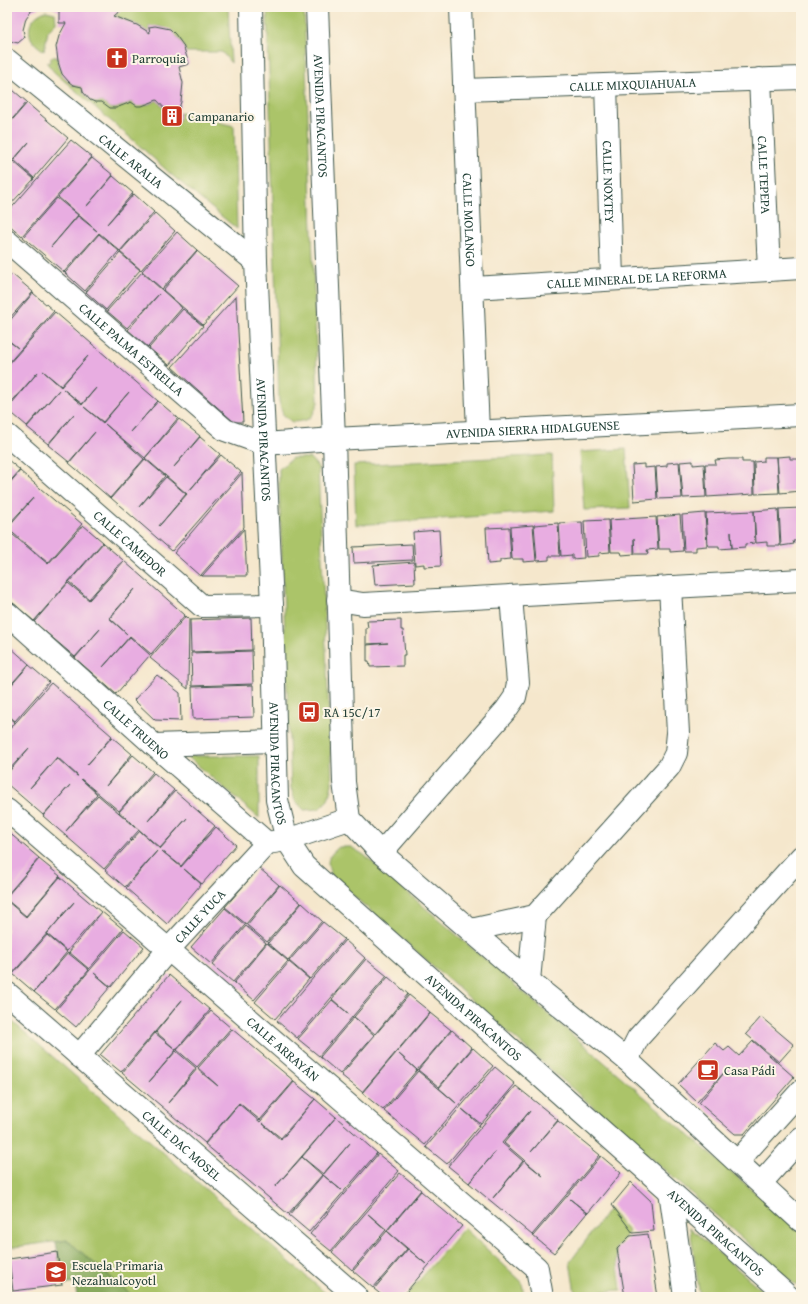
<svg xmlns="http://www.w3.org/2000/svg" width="808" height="1304" font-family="'Gentium Book Plus',serif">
  <rect width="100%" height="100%" fill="#fcf5e5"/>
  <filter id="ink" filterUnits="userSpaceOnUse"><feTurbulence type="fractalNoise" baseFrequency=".025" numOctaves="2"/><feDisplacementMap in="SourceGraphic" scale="8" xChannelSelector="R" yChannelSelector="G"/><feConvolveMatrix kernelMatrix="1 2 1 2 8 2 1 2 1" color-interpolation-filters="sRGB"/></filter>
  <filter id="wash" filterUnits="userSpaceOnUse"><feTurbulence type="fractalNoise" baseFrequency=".012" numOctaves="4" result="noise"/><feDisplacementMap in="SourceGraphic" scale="16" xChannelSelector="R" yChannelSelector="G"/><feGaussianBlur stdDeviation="0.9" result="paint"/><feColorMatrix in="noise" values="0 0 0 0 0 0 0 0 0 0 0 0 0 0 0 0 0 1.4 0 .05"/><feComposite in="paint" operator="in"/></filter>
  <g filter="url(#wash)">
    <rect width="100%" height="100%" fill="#f5e7cc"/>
    <path fill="#abc469" stroke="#65804e" d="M119 7H228L231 63 222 52H186C179 35 168 24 149 27L150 33 137 25 114 16 121 10Z
      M267 7H304L318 402C312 419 310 421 292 422L283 415 279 401Z
      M46 11 55 13 56 23 48 31 44 51C40 48 33 43 31 38 26 25 34 15 46 11Z
      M51 57H57C59 72 66 85 82 87L83 92 90 100 95 102H102L110 108H117L131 102C139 108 149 105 157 100L167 111 165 118 170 123H175L179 120 180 113 234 126 237 229 173 176 133 140 54 72 47 63 50 62Z
      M626 449 630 508 584 510 580 452Z
      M552 455 554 511 356 525 354 465Z
      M292 458H310L318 467 332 784 328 800 319 809 304 810 295 800 291 788 279 483V469Z
      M187 756H259V818Z
      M339 847H351L364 855 801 1232V1286L793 1283 332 877C326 862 326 858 339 847Z
      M7 1017 330 1297H134L67 1240 7 1248Z
      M609 1209 629 1232 616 1249 621 1290 575 1293 570 1262Z
      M464 1228 522 1282 524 1297H405Z
      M690 1228 770 1297H700Z"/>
    <path fill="#88aa5d" stroke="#547448" d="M67 1240 134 1297H77L75 1283 63 1285 56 1242Z"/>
    <g id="blocks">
      <path fill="#e8ade1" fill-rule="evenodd" d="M7 7H41L31 11 26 18 23 30 25 37 18 43 10 41 7 38Z
        M51 7H119L121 10 114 16 137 25 150 33 149 27 155 26 170 29 175 34 183 45 189 64 179 67 183 83 181 102 178 111 180 115 179 120 173 124 168 122 165 115 167 111 157 100 142 106H137L131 102 116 108H110L102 102H95L90 100 83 92 82 87 73 85 69 82 62 74 58 62 57 53 56 47 59 36 66 23H59V11Z
        M7 85 27 102 7 125Z
        M27 103 68 138 34 178 14 160 29 142 7 167V126Z
        M71 140 92 157 22 236 7 223V213Z
        M92 158 113 175 86 207 113 176 133 193 107 224 134 194 154 212 120 251 99 233 64 272 23 237 57 198 78 215 51 247 78 216 97 231 58 197Z
        M13 161 34 179 7 208V168Z
        M155 213 175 231 141 270 120 252Z
        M177 232 197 250 162 289 142 271Z
        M99 234 119 251 85 291 65 273Z
        M197 251 238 286 203 325 163 290Z
        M120 253 140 270 106 310 86 292Z
        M142 272 182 308 148 347 128 330 159 294 127 328 107 311Z
        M12 274 33 292 7 321V280Z
        M33 293 54 311 7 365V340L18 348 7 339V324Z
        M236 296 243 422H234L172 367Z
        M183 309 203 326 169 365 149 348Z
        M55 312 158 401 131 432 158 401 178 418 145 458 105 424 144 459 110 498 69 463 95 432 69 462 48 445 74 414 48 444 27 427 59 390 27 426 7 409 38 372 7 407V366ZM88 356 61 387 43 371 61 386ZM96 388 82 405 63 389 82 404ZM129 392 103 423 84 407 103 422Z
        M179 419 200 436 174 467 200 437 220 454 189 491 221 455 241 472 172 551 111 498 145 459 165 476 139 507 166 477 186 494 159 526 187 494 145 458Z
        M790 456V459H801V491L780 493 777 457Z
        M764 457H777L779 493 755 494 754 462 764 461Z
        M7 459 20 470 7 485Z
        M728 459H742V462H753L754 494 707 497 705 464H716L715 460Z
        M693 461V465L704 464 706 497 683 498 680 462Z
        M679 462 682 498 658 499 656 467 667 466V463Z
        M644 464V468L655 467 657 499 634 501 632 465Z
        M20 471 82 524 48 563 7 528 34 497 7 526V486Z
        M242 473 244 527 200 576 174 553Z
        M801 508V540L793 541 794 544 781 546 779 509Z
        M778 509 780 546H767V542L756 543 754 511Z
        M754 511 755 543 745 544V547L732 548 731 532 732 548 719 549V546H708L706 513Z
        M705 513 707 546 696 547V551H684L682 515Z
        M680 515 683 551 670 552V549H659L657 517Z
        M656 517 658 549 647 550 648 554H635L634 538V554L622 555 621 552H611L609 520Z
        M608 520 610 552 599 553V556L586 557 584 521Z
        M582 522 584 558 572 559V555L561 556 559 523Z
        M558 523 560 556H549V560L537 561 534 525Z
        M83 525 103 542 34 621 7 598V530L48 564Z
        M533 525 536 561 523 562V559H512L510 527Z
        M509 527 511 559 500 560V563L488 564 486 528Z
        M244 529 247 576H202Z
        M439 530 441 566 424 567V564L415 565 413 532Z
        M103 543 123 560 89 599 69 582Z
        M412 544 413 560 354 563 353 547Z
        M124 561 185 615 151 654 130 636 103 667 130 637 150 655 116 694 75 658 100 629 75 657 34 622 68 583 89 600ZM135 589 110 618 127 634 109 618Z
        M414 562 415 583 375 585 373 565Z
        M186 616 189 619 188 689 150 658Z
        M251 618 252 650 191 652 190 620Z
        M401 620V630H403L405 655H403V666L370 667 369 661H367V645L388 643 366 644V628H368L367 621Z
        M9 646 29 664 7 689V648Z
        M252 651 253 684 192 686 191 653Z
        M29 665 49 682 15 721 7 714V690Z
        M157 675 180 693 181 721 155 720 134 700Z
        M51 683 112 736 87 765 112 737 132 754 106 786 133 755 153 772 119 811 81 779 97 794 66 831 98 795 139 830 104 869 43 816 70 785 43 815 7 784V774L29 748 7 772V732ZM57 757 78 776H77L57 758 30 788Z
        M253 685 254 717 193 719 192 687Z
        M7 715 15 722 7 731Z
        M154 773 174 790 148 821 175 791 215 826 181 866 162 851 181 867 216 827 236 845 202 884 184 869 201 884 167 924 126 888 157 851 125 887 105 870 140 831 160 849 187 818 160 848 119 812Z
        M7 831 39 858 7 895Z
        M39 859 60 876 26 916 7 900V896Z
        M259 868 279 885 246 924 225 907Z
        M60 877 101 912 67 951 47 934 74 902 12 974 7 969V901L26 917Z
        M280 885 301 903 267 942 247 925Z
        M302 903 322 921 288 960 268 943Z
        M225 908 245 925 211 964 191 947Z
        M102 912 123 929 89 969 69 952Z
        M323 922 344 939 310 979 289 961Z
        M246 926 266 943 233 982 212 965Z
        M124 930 144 947 111 987 94 973 110 987 76 1027 56 1010Z
        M47 935 67 952 34 992 13 974Z
        M345 940 365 958 297 1038 277 1021Z
        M267 943 288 961 254 1000 234 983Z
        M68 953 89 970 55 1009 34 992Z
        M366 959 387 976 319 1056 298 1039 332 1000 350 1015 332 999Z
        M289 962 309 979 275 1019 255 1002Z
        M169 975 210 1010 176 1050 156 1032 182 1000 121 1072 100 1055Z
        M388 977 408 994 375 1034 354 1017Z
        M409 995 430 1012 362 1092 341 1075Z
        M211 1011 231 1028 197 1067 177 1050Z
        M430 1013 451 1030 417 1070 399 1054 417 1070 383 1110 362 1093Z
        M354 1017 374 1035 340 1074 320 1057Z
        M761 1017 794 1045 779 1062 746 1034Z
        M232 1029 294 1081 260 1120 239 1103 205 1143 122 1073 155 1033 176 1050 149 1082 176 1051 196 1068 168 1103 197 1069 218 1086 198 1068Z
        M452 1030 472 1048 439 1087 418 1070Z
        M753 1041 794 1077 744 1134H735L699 1103 729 1067 697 1102 678 1084 715 1043 724 1051 729 1047 739 1056Z
        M473 1048 493 1066 425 1145 384 1111 418 1071 456 1103 439 1088Z
        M495 1067 515 1084 481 1124 462 1109 480 1125 447 1164 426 1147Z
        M294 1082 315 1099 281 1138 262 1123 281 1140 315 1099 336 1117 275 1187 302 1157 322 1175 288 1214 205 1144 239 1104 260 1122Z
        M516 1086 558 1120 531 1152 558 1121 600 1155 532 1235 469 1183 496 1151 469 1183 448 1166ZM530 1111 504 1143 543 1176 524 1161 493 1198 523 1161 502 1143Z
        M336 1117 377 1153 309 1232 289 1215 323 1175 341 1190 323 1175 350 1143 323 1174 302 1157Z
        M378 1154 399 1171 331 1251 310 1234Z
        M601 1156 621 1173 588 1213 570 1199 587 1213 554 1253 533 1236Z
        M400 1173 421 1190 387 1230 368 1214 386 1230 352 1270 332 1252Z
        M631 1182 651 1201 654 1231 633 1233 612 1205Z
        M421 1191 462 1226 402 1297H384L374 1289 408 1249 426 1264 387 1231Z
        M387 1231 407 1249 373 1288 353 1271Z
        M648 1234 658 1297H625L617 1249 630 1236Z
        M57 1252 62 1285 13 1291 9 1259Z"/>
    </g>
  </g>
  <g filter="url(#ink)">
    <use href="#blocks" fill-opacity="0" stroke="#3f564b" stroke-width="1"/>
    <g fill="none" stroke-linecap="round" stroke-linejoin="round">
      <g stroke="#3f564b" stroke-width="24">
        <g id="minor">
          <path id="s1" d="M251 7 256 262 272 605 277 800 287 840 304 866 789 1297"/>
          <path id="s2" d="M317 7 334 439 344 782 349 819 381 853 529 981 627 1060 801 1221"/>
          <path id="s3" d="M461 7 478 432"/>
          <path id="s4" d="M7 60 256 262"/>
          <path id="s5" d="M760 79 769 270"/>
          <path id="s6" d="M606 85 612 279"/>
          <path id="s7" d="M464 90 801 78"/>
          <path id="s8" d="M7 241 225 430 264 444 334 439 801 415"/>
          <path id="s9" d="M473 288 801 268"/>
          <path id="s10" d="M7 435 202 606 272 605"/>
          <path d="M338 600 363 604 801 580"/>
          <path id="s11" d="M7 613 154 745 267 843"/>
          <path d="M154 745 275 741"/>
          <path id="s12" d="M7 810 537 1268 542 1297"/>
          <path d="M381 853 506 710 515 697 518 683 511 596"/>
          <path d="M471 930 535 916 669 767 676 753 678 733 670 587"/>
          <path d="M529 981 535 916"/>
          <path id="s13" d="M7 993 357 1297"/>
          <path id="s14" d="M79 1056 168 950 267 843 287 840 349 819"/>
          <path d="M627 1060 638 1038 801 857"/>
          <path d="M738 1161 801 1091"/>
          <path d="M761 1183 801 1138"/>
          <path d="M670 1191 685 1297"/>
        </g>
      </g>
      <use href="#minor" stroke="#fff" stroke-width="22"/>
    </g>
  </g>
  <defs>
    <g id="church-square" transform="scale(1.15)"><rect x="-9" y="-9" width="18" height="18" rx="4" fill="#c8321e" stroke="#fcf5e5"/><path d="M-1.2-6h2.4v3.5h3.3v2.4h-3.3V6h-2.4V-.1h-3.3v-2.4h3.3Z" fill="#fff"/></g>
    <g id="building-square" transform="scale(1.15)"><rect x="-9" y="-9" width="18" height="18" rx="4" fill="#c8321e" stroke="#fcf5e5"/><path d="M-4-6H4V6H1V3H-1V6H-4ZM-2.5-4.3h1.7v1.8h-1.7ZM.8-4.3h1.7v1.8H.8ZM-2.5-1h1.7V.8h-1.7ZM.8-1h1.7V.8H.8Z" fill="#fff"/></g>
    <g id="bus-square" transform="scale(1.15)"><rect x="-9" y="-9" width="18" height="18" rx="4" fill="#c8321e" stroke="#fcf5e5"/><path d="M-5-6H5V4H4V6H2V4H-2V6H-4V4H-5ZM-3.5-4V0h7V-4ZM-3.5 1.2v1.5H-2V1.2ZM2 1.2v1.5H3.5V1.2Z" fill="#fff"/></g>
    <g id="cafe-square" transform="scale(1.15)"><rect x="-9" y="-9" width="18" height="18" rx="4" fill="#c8321e" stroke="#fcf5e5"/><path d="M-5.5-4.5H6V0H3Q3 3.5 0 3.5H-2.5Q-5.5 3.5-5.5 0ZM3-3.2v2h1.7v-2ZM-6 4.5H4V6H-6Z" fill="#fff"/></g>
    <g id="school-square" transform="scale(1.15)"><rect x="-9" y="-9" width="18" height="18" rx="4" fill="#c8321e" stroke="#fcf5e5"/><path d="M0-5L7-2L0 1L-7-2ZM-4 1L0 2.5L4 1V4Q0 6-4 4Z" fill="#fff"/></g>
  </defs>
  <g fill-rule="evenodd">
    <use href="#church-square" x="117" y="58"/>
    <use href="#building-square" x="172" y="116"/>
    <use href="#bus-square" x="309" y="712"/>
    <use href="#cafe-square" x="708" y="1070"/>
    <use href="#school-square" x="56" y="1272"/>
  </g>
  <g text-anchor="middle" stroke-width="4" stroke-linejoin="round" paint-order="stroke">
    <g font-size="13" fill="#1f3d34" stroke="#fcf5e5" text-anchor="start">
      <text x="132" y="63">Parroquia</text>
      <text x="188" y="121">Campanario</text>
      <text x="324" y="717">RA 15C/17</text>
      <text x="724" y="1075">Casa Pádi</text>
      <text x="72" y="1270">Escuela Primaria<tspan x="72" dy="15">Nezahualcoyotl</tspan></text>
    </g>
    <g font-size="13" fill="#1f3d34" stroke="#fcf5e5">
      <text dy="5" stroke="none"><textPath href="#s7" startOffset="169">CALLE MIXQUIAHUALA</textPath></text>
      <text dy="5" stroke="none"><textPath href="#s2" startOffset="109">AVENIDA PIRACANTOS</textPath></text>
      <text dy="5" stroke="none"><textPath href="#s4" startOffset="160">CALLE ARALIA</textPath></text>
      <text dy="5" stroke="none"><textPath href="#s5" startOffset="96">CALLE TEPEPA</textPath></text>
      <text dy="5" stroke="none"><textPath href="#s6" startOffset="97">CALLE NOXTEY</textPath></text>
      <text dy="5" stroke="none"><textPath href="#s3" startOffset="213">CALLE MOLANGO</textPath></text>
      <text dy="5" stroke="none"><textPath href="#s9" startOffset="164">CALLE MINERAL DE LA REFORMA</textPath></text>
      <text dy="5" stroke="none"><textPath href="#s8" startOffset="165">CALLE PALMA ESTRELLA</textPath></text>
      <text dy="5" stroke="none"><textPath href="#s8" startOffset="599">AVENIDA SIERRA HIDALGUENSE</textPath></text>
      <text dy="5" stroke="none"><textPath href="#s1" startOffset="433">AVENIDA PIRACANTOS</textPath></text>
      <text dy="5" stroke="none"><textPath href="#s10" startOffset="164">CALLE CAMEDOR</textPath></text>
      <text dy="5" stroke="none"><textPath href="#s11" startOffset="174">CALLE TRUENO</textPath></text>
      <text dy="5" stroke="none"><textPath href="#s1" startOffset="757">AVENIDA PIRACANTOS</textPath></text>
      <text dy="5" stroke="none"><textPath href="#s14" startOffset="185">CALLE YUCA</textPath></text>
      <text dy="5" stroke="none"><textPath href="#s1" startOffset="1093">AVENIDA PIRACANTOS</textPath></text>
      <text dy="5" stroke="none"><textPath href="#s12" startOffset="365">CALLE ARRAYÁN</textPath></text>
      <text dy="5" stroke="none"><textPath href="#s13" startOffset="232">CALLE DAC MOSEL</textPath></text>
      <text dy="5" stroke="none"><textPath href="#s1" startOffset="1417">AVENIDA PIRACANTOS</textPath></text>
    </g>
  </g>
  <rect width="808" height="1304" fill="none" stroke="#fcf5e5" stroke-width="24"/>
</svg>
